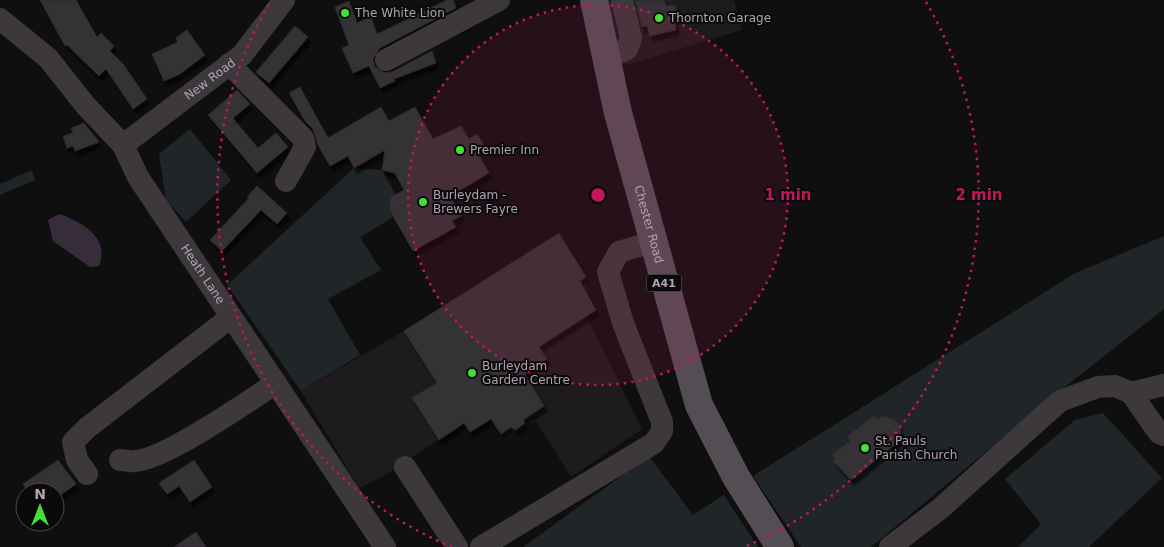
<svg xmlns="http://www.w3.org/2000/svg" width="1164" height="547" font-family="'DejaVu Sans',sans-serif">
  <defs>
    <filter id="shadow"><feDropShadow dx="3" dy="5.5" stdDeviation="1" flood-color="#0009"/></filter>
  </defs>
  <rect width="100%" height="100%" fill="#100f10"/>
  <path fill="#1d1b1d" d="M607 0H734L742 30 623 66Z
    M559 233 586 277 588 296 596 310 586 316 642 429 571 477 536 421 505 440 491 420 470 432 464 423 382 477 359 488 301 391 404 331Z"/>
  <path fill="#202528" d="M190 129 231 180 186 222 166 200 159 154Z
    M354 168 382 170 396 195 391 197 389 208 394 217 360 237 381 270 328 299 360 355 301 391 227 285Z
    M32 170 35 180 0 195V184Z
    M1164 236V309L1051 398 871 547H801L753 476 1075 273Z
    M1103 413 1162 478 1089 547H1018L1041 524 1005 479 1075 420Z
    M649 456 693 515 724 495 758 547H523Z"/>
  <path fill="#362c3a" d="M59 214C83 222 110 238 99 266L90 267 53 241 48 220Z"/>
  <path fill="#353135" stroke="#2c292c" filter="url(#shadow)" d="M40 0H76L97 37 101 33 114 46 110 51 124 65 147 99 133 109 106 69 99 76 67 45 65 46Z
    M447 0H453L456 8 380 48 373 59 375 67 385 73 392 72 432 51 436 63 394 79 395 81 380 88 369 66 353 73 342 48 349 45 335 7 349 1 357 23 371 17 377 34Z
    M635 0H664L666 6 675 5 678 17 674 18 676 30 650 36 647 26 642 27Z
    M295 26 308 37 269 83 256 72Z
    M187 30 205 55 180 74 164 81 152 54 178 42 176 38Z
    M300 87 328 138 381 107 389 121 415 107 433 139 461 126 469 139 477 134 484 145 476 150 489 173 450 196 461 216 452 221 456 227 413 251 389 209 391 197 404 190 395 173 382 170 385 150 354 168 348 156 330 166 318 145 313 129 305 121 289 93Z
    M237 90 250 104 233 118 236 122 233 125 237 123 258 148 276 133 288 147 257 173 208 115Z
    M84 123 99 142 75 151 73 146 67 148 63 136 73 133 71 128Z
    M257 186 287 213 277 224 261 210 222 251 210 240 249 198 247 197Z
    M559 233 586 277 580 281 596 310 539 347 547 359 525 374 544 406 523 420 525 423 515 430 511 427 501 434 491 419 470 432 464 423 439 440 412 398 437 383 404 331Z
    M874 416 877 419 884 416 893 419 899 424 901 432 898 442 851 480 833 461 835 459 832 454 850 441 847 436Z
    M58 460 76 484 55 499V492H28L23 484Z
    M194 460 212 487 190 502 179 486 167 494 159 483Z
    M196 532 206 547H174Z"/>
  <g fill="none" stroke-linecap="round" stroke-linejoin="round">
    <g stroke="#3c383c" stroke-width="22">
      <path id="s1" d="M0 19 48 58 86 106 123 145 138 177 385 547"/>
      <path d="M607 58 627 49 631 38 622 0"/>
      <path d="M386 60 499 0"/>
      <path d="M229 64 303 138 305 147 286 181"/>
      <path id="s2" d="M123 145 242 55 284 0"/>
      <path d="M1131 393 1164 385"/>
      <path d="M120 460C125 460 131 462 135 461 164 460 249 401 276 383"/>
      <path d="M405 467 457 547"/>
      <path d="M87 474 77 460 73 442 87 428 231 317"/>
      <path d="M481 547 654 443 662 431V422L623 323 608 272 619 252 652 242"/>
      <path d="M890 547 941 508 1060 401 1098 387 1115 386 1131 393 1159 433 1164 435"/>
    </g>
    <path stroke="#544d53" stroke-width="28" id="s3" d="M594 0 618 113 699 405 736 477 780 547"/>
  </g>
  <circle cx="598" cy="195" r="190" fill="#c2185b" fill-opacity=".12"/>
  <g fill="none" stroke="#c2185b" stroke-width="2.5" stroke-dasharray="2.5 5">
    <circle cx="598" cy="195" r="190"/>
    <path d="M452 547A381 381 0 0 1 270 2M926 2A381 381 0 0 1 744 547"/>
  </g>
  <g fill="#43e038" stroke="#0b0a0b" stroke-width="2">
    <circle cx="345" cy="13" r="5"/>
    <circle cx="659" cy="18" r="5"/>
    <circle cx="460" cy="150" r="5"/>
    <circle cx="423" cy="202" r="5"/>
    <circle cx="472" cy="373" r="5"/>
    <circle cx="865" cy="448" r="5"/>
  </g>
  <g text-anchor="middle" stroke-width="4" stroke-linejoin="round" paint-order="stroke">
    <rect fill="#0b0a0b" stroke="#7e747e" stroke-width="1" x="646.5" y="274.5" width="35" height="17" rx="4"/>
    <g font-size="11" font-weight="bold" fill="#b0a2b0">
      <text x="664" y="287">A41</text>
    </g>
    <g font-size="12" fill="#b0a2b0" stroke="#0b0a0b" text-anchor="start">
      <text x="355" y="17">The White Lion</text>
      <text x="669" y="22">Thornton Garage</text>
      <text x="470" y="154">Premier Inn</text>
      <text x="433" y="199">Burleydam -<tspan x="433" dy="14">Brewers Fayre</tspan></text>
      <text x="482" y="370">Burleydam<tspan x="482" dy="14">Garden Centre</tspan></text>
      <text x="875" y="445">St. Pauls<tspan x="875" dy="14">Parish Church</tspan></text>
    </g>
    <g font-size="12" fill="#b0a2b0" stroke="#0b0a0b">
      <text dy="4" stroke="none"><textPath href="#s2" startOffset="109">New Road</textPath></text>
      <text dy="4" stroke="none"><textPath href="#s3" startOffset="231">Chester Road</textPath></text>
      <text dy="4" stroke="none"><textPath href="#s1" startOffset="329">Heath Lane</textPath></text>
    </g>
  </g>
  <circle cx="598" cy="195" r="8" fill="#c2185b" stroke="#0b0a0b" stroke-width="2.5"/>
  <g font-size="15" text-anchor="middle" font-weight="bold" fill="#c2185b" stroke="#0b0a0b" stroke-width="4" stroke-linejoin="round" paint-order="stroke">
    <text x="788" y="200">1 min</text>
    <text x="979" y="200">2 min</text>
  </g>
  <g transform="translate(40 507)"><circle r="24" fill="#0b0a0b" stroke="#4d474d"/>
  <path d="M0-4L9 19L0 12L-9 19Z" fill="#43e038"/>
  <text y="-8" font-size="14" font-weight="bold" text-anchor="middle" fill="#b0a2b0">N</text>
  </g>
</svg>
